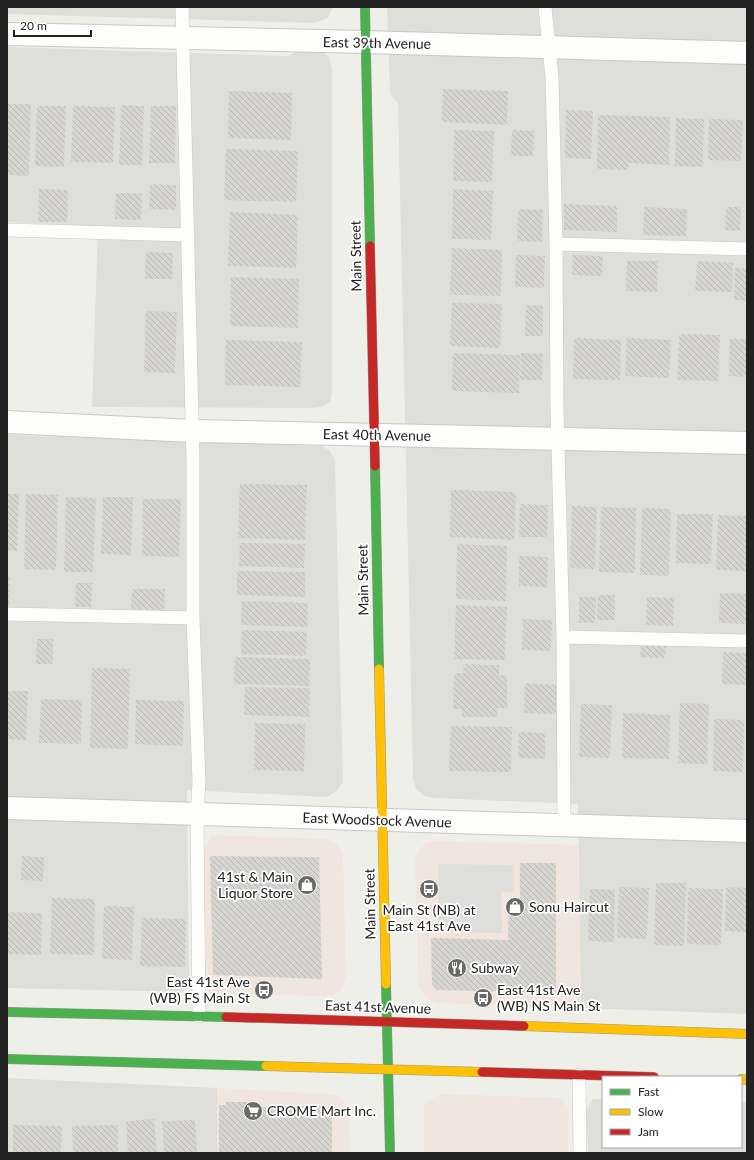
<svg xmlns="http://www.w3.org/2000/svg" width="754" height="1160" font-family="Lato,sans-serif">
  <defs>
    <pattern id="building-back-hatch" width="6" height="6" patternUnits="userSpaceOnUse"><rect width="6" height="6" fill="#d6d5d1"/><path d="M-1 5l2 2M0 0l6 6M5-1l2 2" fill="none" stroke="#b7b7b3"/></pattern>
  </defs>
  <rect width="100%" height="100%" fill="#efefea"/>
  <path fill="#dededb" d="M7 7H333L328 18 315 23 7 14Z
    M387 7H747V1014L581 1008 578 804 434 798 424 796 416 789 413 778 398 103 390 94Z
    M7 47 288 56 301 50 324 53 329 57 332 68V392L330 402 321 407 312 408 92 407 98 227 7 222Z
    M7 435 321 446 329 450 335 460 343 782 337 791 326 797 187 790 189 980 183 992 7 988Z
    M7 1078 217 1088V1153H7Z
    M593 1099H603V1147H741V1102H747V1153H588L586 1111Z"/>
  <path fill="#f1e5df" d="M212 835 327 839 335 842 343 853 346 976 343 986 339 992 332 996 210 994 206 982 204 849Z
    M433 841 578 845 581 1008 438 1003 427 999 421 991 418 982 415 859 419 850 425 844Z
    M217 1088 329 1094 338 1096 344 1101 349 1109 350 1153H217Z
    M440 1094 562 1098 568 1108V1153H424V1107L427 1101Z"/>
  <path fill="#dededc" d="M438 864 513 865 514 891 501 892 502 933 438 932Z"/>
  <path fill="url(#building-back-hatch)" d="M443 89 508 91 507 125 442 122Z
    M229 91 292 93 291 140 228 138Z
    M7 104H31L29 176 7 175Z
    M121 105 144 106 142 165H119Z
    M37 106H66L64 167 35 166Z
    M73 106 115 107 113 163 71 162Z
    M151 106H176L175 163H149Z
    M566 110 593 111 591 159 565 158Z
    M598 115 670 117 669 165 629 163 628 170 597 169Z
    M676 118 704 119 703 167 675 166Z
    M709 119 743 120 741 161 708 160Z
    M454 130 494 131 492 182 453 181Z
    M512 130 534 131 533 156H511Z
    M226 149 298 151 296 202 224 200Z
    M150 184 176 185V210L149 209Z
    M39 189 68 190 67 222H38Z
    M453 189 493 191 491 240 452 239Z
    M116 193H142L141 220 115 219Z
    M564 204 617 206V232L564 230Z
    M644 207 687 209 686 236 643 235Z
    M726 207H741L740 231 725 230Z
    M518 209 543 210 542 242 517 241Z
    M230 212 298 215 296 268 228 266Z
    M452 248 502 250 501 296 450 295Z
    M146 252 173 253 172 279H145Z
    M516 255 545 256 544 288 515 287Z
    M573 255 603 256 602 276 572 275Z
    M627 261H658L657 292 626 291Z
    M697 261 733 263 732 292 695 291Z
    M735 268 747 269V301L734 300Z
    M231 277 299 279 298 328 230 326Z
    M452 303 502 304 500 348 450 346Z
    M526 305 543 306V336H525Z
    M146 311 177 312 175 373 144 372Z
    M679 334 720 335 718 381 677 380Z
    M574 338 621 340 620 380 573 379Z
    M627 338 671 340 669 378 625 376Z
    M730 339H747V377L729 376Z
    M226 340 302 342 300 387 225 385Z
    M453 353 520 355 519 393 452 391Z
    M521 353 543 354 542 380H520Z
    M240 484 307 485 305 540 238 538Z
    M451 490 516 492 514 540 450 537Z
    M7 494H19L17 551 7 550Z
    M26 494 58 495 56 570 24 569Z
    M66 497 96 498 93 572H64Z
    M103 497H133L131 555 101 554Z
    M143 499H181L179 557 142 556Z
    M520 504 548 505 547 537H519Z
    M572 506 597 507 595 569 570 568Z
    M601 507 636 508 635 573 599 572Z
    M642 508 671 509 669 576 640 575Z
    M677 514H713L711 564 676 563Z
    M718 515 747 516V571L716 570Z
    M240 543 305 544 304 568 239 566Z
    M457 544 507 546 506 601 456 599Z
    M519 556 548 557 547 587 519 586Z
    M237 571 305 572V597L237 595Z
    M7 576H10L9 605H7Z
    M76 583H92L91 607H75Z
    M132 589H165L164 610 131 609Z
    M720 593 747 594V624L719 623Z
    M598 595H615V620H597Z
    M579 597H596L595 623H579Z
    M647 597 674 598 673 626 646 625Z
    M242 601 308 603 307 627 241 625Z
    M456 605 507 607 505 660 454 659Z
    M523 619 552 620 551 651 522 650Z
    M242 630 307 632 306 656 241 654Z
    M37 639H53V664H36Z
    M641 645 666 646 665 658 640 657Z
    M723 652 747 653V685L722 684Z
    M235 657 310 659 309 686 234 684Z
    M464 664 499 665V675H507V708H497V717H462V709H453L454 673H463Z
    M92 668 130 669 128 749 90 748Z
    M525 683 557 685 556 714 524 713Z
    M245 687 310 688 309 717 244 715Z
    M7 691H28L26 740 7 739Z
    M41 699 82 700 81 744 39 743Z
    M136 700 184 701 183 746 135 744Z
    M680 703 709 704 707 764 678 763Z
    M581 704 612 705 610 758 579 757Z
    M623 713 670 715 669 759 622 758Z
    M714 719 744 720 743 772 713 771Z
    M255 723 305 724 304 771 254 770Z
    M451 726 512 727 511 772 449 771Z
    M519 732 545 733V759L518 758Z
    M22 856 44 857 43 881 21 880Z
    M210 856 319 857 322 979 213 975Z
    M520 863H556V993L437 990 432 984 431 938 508 940 509 898H520Z
    M656 883H686L684 946 654 945Z
    M619 887 649 888 647 939 617 938Z
    M726 887 747 888V932L725 931Z
    M688 888 723 889 721 945 687 944Z
    M590 889 615 890 614 942 588 941Z
    M52 898 95 899 94 955 50 954Z
    M104 906 134 907 132 960 102 959Z
    M7 912 42 913 41 955 7 954Z
    M142 918 186 919 185 967 140 966Z
    M226 1102H250V1107L323 1106 332 1114V1153H219V1105H226Z
    M154 1119 157 1153H128L126 1121Z
    M195 1120 197 1153H164L162 1121Z
    M13 1125 62 1126 61 1153H13Z
    M118 1125V1153H73L72 1126Z"/>
  <g fill="none" stroke-linecap="round" stroke-linejoin="round">
    <g stroke="#c8c8c6" stroke-width="14">
      <path id="lane" d="M182 7 193 459V618L199 782 197 816 199 1016
        M545 7 552 77 556 244 557 408 563 637 564 825
        M7 230 188 235
        M556 244 747 249
        M7 614 193 618
        M563 637 747 641
        M579 1075 580 1153"/>
    </g>
    <g stroke="#c8c8c6" stroke-width="24">
      <path id="street" d="M7 34 365 42 747 53
        M7 422 193 431 747 443
        M7 808 747 831"/>
    </g>
    <g stroke="#949b80" stroke-width="10">
      <path id="fast" d="M365 7 370 246
        M375 466 379 669
        M386 984 390 1153
        M7 1012 226 1017
        M7 1059 266 1066"/>
    </g>
    <g stroke="#949b80" stroke-width="10">
      <path id="slow" d="M379 669 386 984
        M524 1026 747 1034
        M266 1066 482 1072
        M741 1079 747 1080"/>
    </g>
    <g stroke="#949b80" stroke-width="10">
      <path id="jam" d="M370 246 375 466
        M226 1017 524 1026
        M482 1072 654 1077"/>
    </g>
    <use href="#lane" stroke="#fdfdfc" stroke-width="13"/>
    <use href="#street" stroke="#fdfdfc" stroke-width="22"/>
    <use href="#fast" stroke="#4caf50" stroke-width="9"/>
    <use href="#slow" stroke="#ffc107" stroke-width="9"/>
    <use href="#jam" stroke="#c62828" stroke-width="9"/>
  </g>
  <defs>
    <g id="shop-disc" transform="scale(1)"><circle r="9.5" fill="#696967" stroke="#fff"/><path d="M-5-2.5h2.3a2.7 3.5 0 0 1 5.4 0H5L5.5 6h-11ZM-1.5-2.5h3a1.5 2.3 0 0 0-3 0Z" fill="#fff"/></g>
    <g id="bus-disc" transform="scale(1)"><circle r="9.5" fill="#696967" stroke="#fff"/><path d="M-5-6H5V4H4V6H2V4H-2V6H-4V4H-5ZM-3.5-4V0h7V-4ZM-3.5 1.2v1.5H-2V1.2ZM2 1.2v1.5H3.5V1.2Z" fill="#fff"/></g>
    <g id="restaurant-disc" transform="scale(1)"><circle r="9.5" fill="#696967" stroke="#fff"/><path d="M-5-6h1v4h1v-4h1v4h1v-4h1v5L-1.5 .5V6h-2V.5L-5-1ZM5-6V6H3V1.5H1.5Q1.5-4 5-6Z" fill="#fff"/></g>
    <g id="supermarket-disc" transform="scale(1)"><circle r="9.5" fill="#696967" stroke="#fff"/><path d="M-6-5.5h2.5l.6 2H6L4.5 2H-2.5L-4.4-4H-6ZM-1.5 3.2a1.3 1.3 0 1 0 .1 0ZM3 3.2a1.3 1.3 0 1 0 .1 0Z" fill="#fff"/></g>
  </defs>
  <g fill-rule="evenodd">
    <use href="#shop-disc" x="307" y="885"/>
    <use href="#bus-disc" x="429" y="889"/>
    <use href="#shop-disc" x="515" y="907"/>
    <use href="#restaurant-disc" x="457" y="968"/>
    <use href="#bus-disc" x="264" y="990"/>
    <use href="#bus-disc" x="483" y="998"/>
    <use href="#supermarket-disc" x="253" y="1111"/>
  </g>
  <g text-anchor="middle" stroke-width="3.5" stroke-linejoin="round" paint-order="stroke">
    <g font-size="14" fill="#212121" stroke="#fff">
      <text transform="translate(377 43) rotate(1)" y="5">East 39th Avenue</text>
      <text transform="translate(356 256) rotate(-91)" y="5">Main Street</text>
      <text transform="translate(377 435) rotate(1)" y="5">East 40th Avenue</text>
      <text transform="translate(363 580) rotate(-91)" y="5">Main Street</text>
      <text transform="translate(377 820) rotate(2)" y="5">East Woodstock Avenue</text>
      <text transform="translate(370 904) rotate(-91)" y="5">Main Street</text>
      <text transform="translate(378 1007) rotate(2)" y="5">East 41st Avenue</text>
    </g>
    <g font-size="14" fill="#212121" stroke="#fff" text-anchor="start">
      <text x="293" y="882" text-anchor="end">41st &amp; Main<tspan x="293" dy="16">Liquor Store</tspan></text>
      <text x="529" y="912">Sonu Haircut</text>
      <text x="429" y="915" text-anchor="middle">Main St (NB) at<tspan x="429" dy="16">East 41st Ave</tspan></text>
      <text x="471" y="973">Subway</text>
      <text x="250" y="987" text-anchor="end">East 41st Ave<tspan x="250" dy="16">(WB) FS Main St</tspan></text>
      <text x="497" y="995">East 41st Ave<tspan x="497" dy="16">(WB) NS Main St</tspan></text>
      <text x="267" y="1116">CROME Mart Inc.</text>
    </g>
  </g>
  <rect width="754" height="1160" fill="none" stroke="#212121" stroke-width="16"/>
  <rect x="602" y="1076" width="140" height="72" fill="#ffffff" stroke="#a6a6a6"/>
  <rect x="610" y="1089" width="20" height="6" fill="#4caf50" stroke="#a6a6a6"/>
  <text x="638" y="1096" font-size="12" fill="#212121">Fast</text>
  <rect x="610" y="1109" width="20" height="6" fill="#ffc107" stroke="#a6a6a6"/>
  <text x="638" y="1116" font-size="12" fill="#212121">Slow</text>
  <rect x="610" y="1129" width="20" height="6" fill="#c62828" stroke="#a6a6a6"/>
  <text x="638" y="1136" font-size="12" fill="#212121">Jam</text>
  <path d="M14 30v6h77v-6" fill="none" stroke="#212121" stroke-width="2"/>
  <text x="20" y="30" font-size="12" fill="#212121" stroke="#ffffff" stroke-width="3" paint-order="stroke">20 m</text>
</svg>
